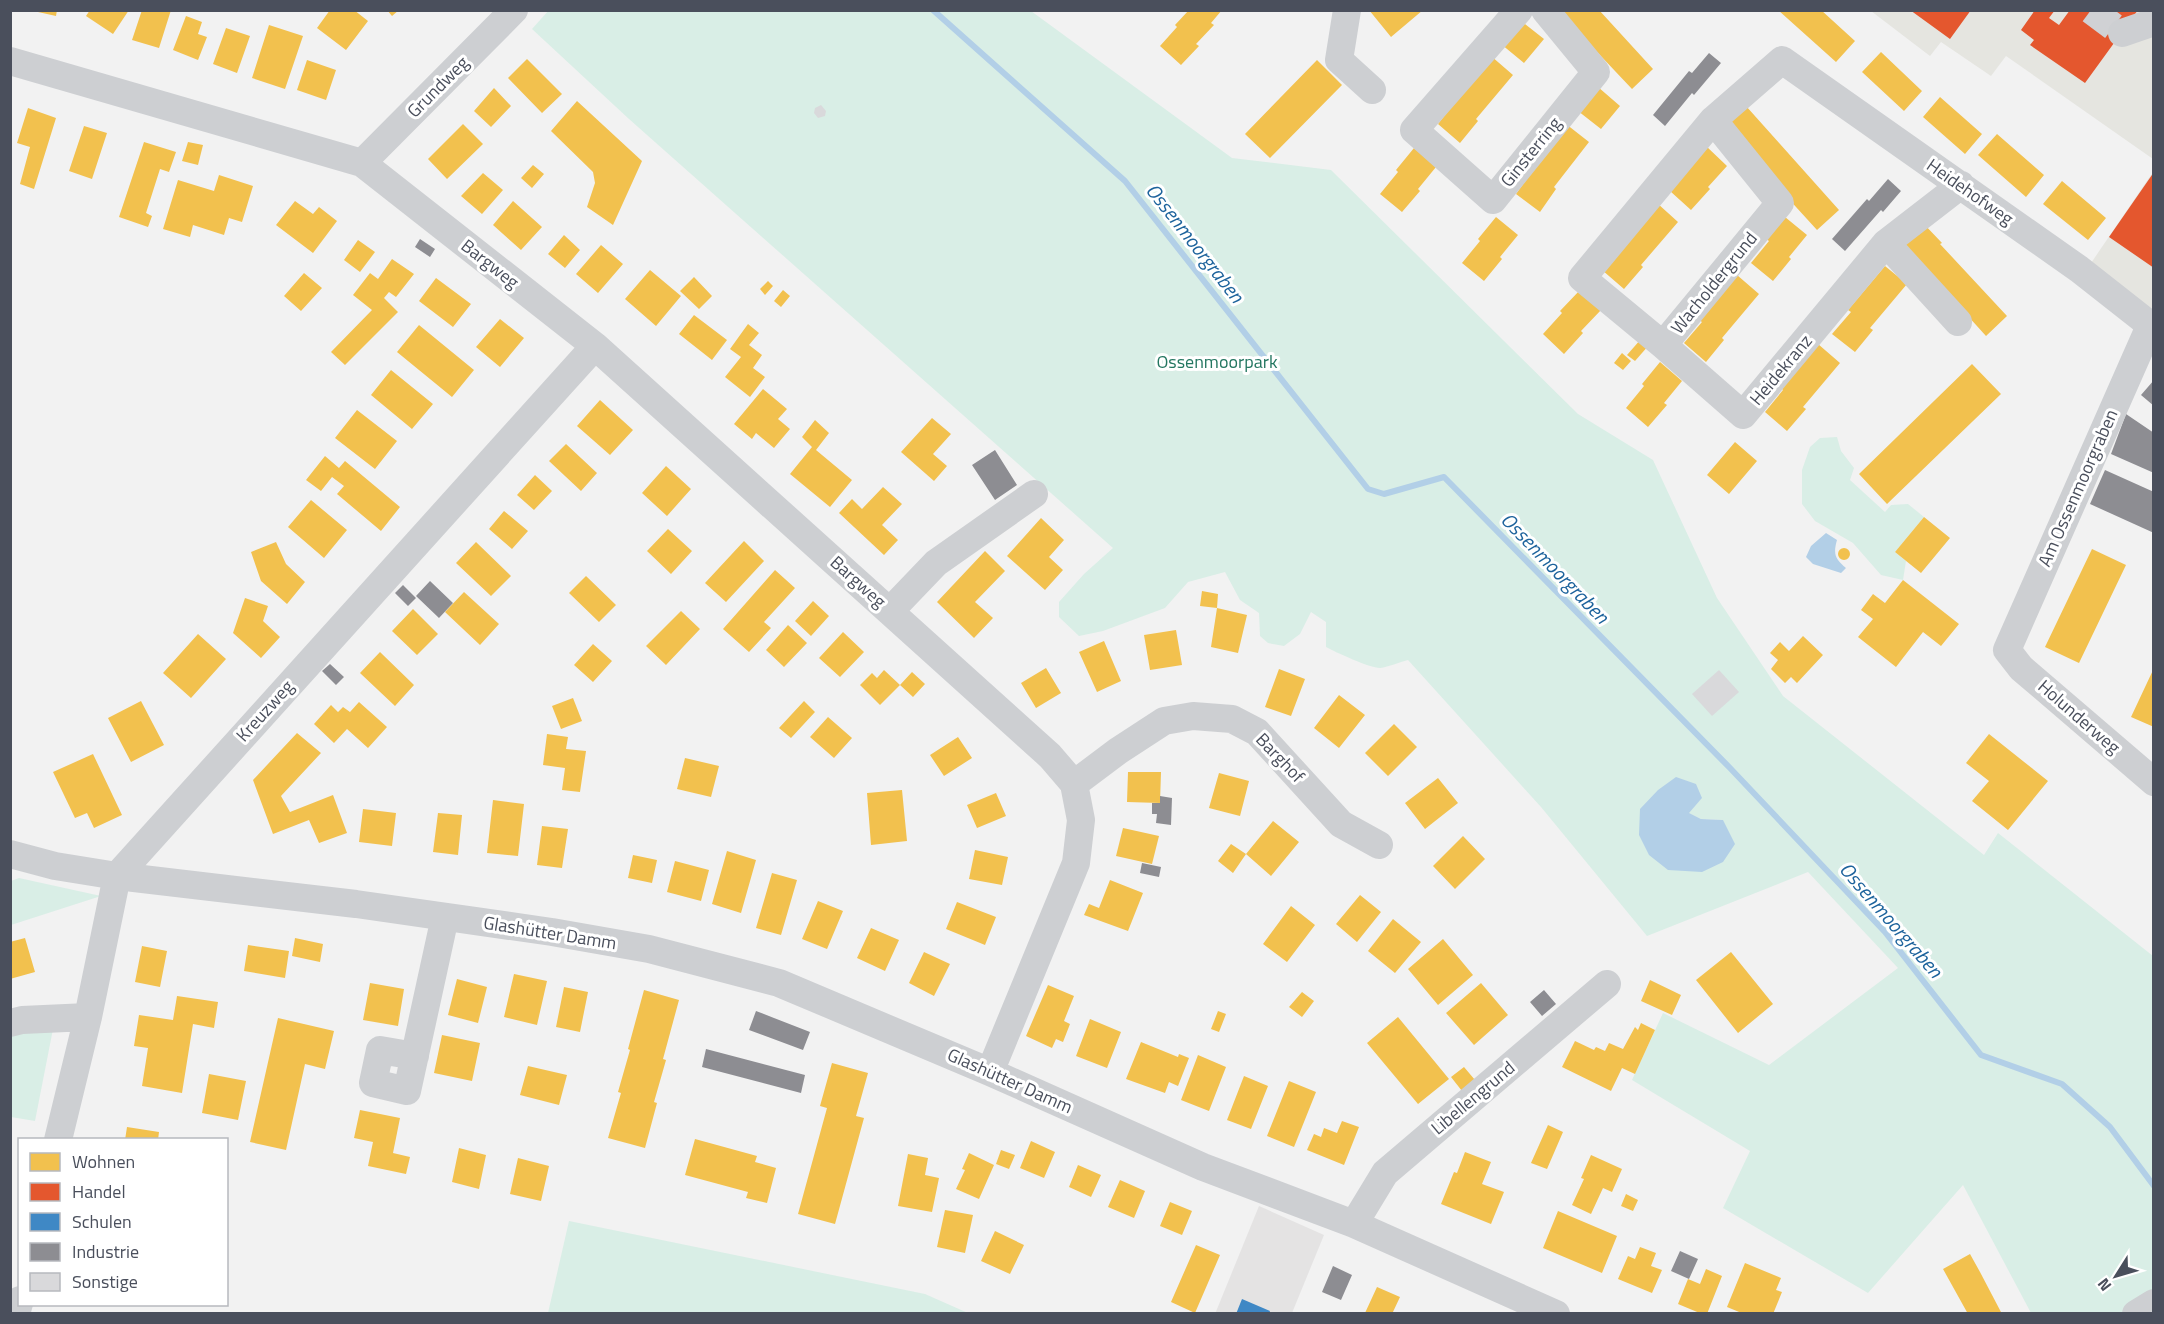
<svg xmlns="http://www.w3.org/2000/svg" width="2164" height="1324" font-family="'Titillium Web',sans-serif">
  <rect width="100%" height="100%" fill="#f2f2f2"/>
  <path fill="#e5e5e0" d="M1871 11H2153V159L2006 56 1991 76 1941 42 1930 56Z
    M2153 172V315L2089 266Z"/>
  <path fill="#e4e3e3" d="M1259 1206 1324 1235 1292 1313 1215 1314Z"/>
  <path fill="#d9eee6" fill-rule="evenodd" d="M549 10 1031 11 1232 158 1331 170 1578 414 1653 460 1717 598 1783 696 1984 855 1998 833 2153 956V1313H2031L1963 1185 1868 1293 1723 1208 1750 1151 1632 1080 1663 1013 1769 1065 1898 968 1808 872 1647 936 1541 807 1408 660C1399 662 1389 667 1380 668 1370 668 1335 652 1326 647V622L1311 612 1300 634 1284 646 1268 643 1260 636 1259 613 1240 600 1225 572 1188 582 1165 608 1103 631 1079 636 1059 617V602L1084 574 1113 548 629 119 532 29ZM1702 798 1688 813 1701 819 1723 820 1640 835Z
    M1837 437 1841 451 1854 468 1850 480 1885 512 1891 505 1908 504 1924 517 1895 552 1906 561 1903 580 1881 575 1853 543 1815 521 1802 504V470L1810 447 1820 438Z
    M19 878 101 896 11 925V881Z
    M53 1029 35 1121 11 1117 10 1033Z
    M569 1221 925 1294 968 1313H548Z"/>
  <path fill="#b2cfe7" d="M1826 533 1837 540C1833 554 1835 559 1846 568L1841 573 1813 564 1806 557 1811 546Z
    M1676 777 1696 784 1702 798 1689 813 1701 819 1723 820 1735 844 1723 862 1702 872 1668 870 1649 855 1639 835 1640 809 1658 790Z"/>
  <path fill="#f2c14e" d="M29 10H57L56 16Z
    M90 10H129L113 34 86 16Z
    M142 10H171L159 48 132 40Z
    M330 10H354L368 21 346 50 317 28Z
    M387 10H399L392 16Z
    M1189 10H1222L1211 23 1214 25 1196 44 1199 46 1181 65 1160 46 1177 27 1175 25Z
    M1369 10H1423L1391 37Z
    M1561 10H1599L1653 69 1632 89 1564 17Z
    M1778 10H1821L1855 41 1836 62Z
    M186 16 202 22 198 34 207 37 198 60 173 50Z
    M1521 21 1544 39 1524 63 1501 44Z
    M269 25 303 36 285 89 252 78Z
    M226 28 250 36 237 73 213 64Z
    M1881 52 1922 91 1904 111 1862 72Z
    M1491 56 1513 75 1476 119 1478 121 1460 143 1438 124Z
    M527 59 562 94 542 113 508 78Z
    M307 60 336 70 326 100 297 90Z
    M1317 60 1342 85 1270 158 1245 134Z
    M1598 87 1620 106 1601 129 1578 111Z
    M494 88 511 106 491 127 474 111Z
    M1940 97 1982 134 1965 154 1923 117Z
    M577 101 642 161 613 225 587 207 595 183 593 172 551 131Z
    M1746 106 1839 210 1817 230 1742 148 1724 126Z
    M28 108 56 118 34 189 20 184 30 147 17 143Z
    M463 124 483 144 447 179 428 159Z
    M1566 124 1589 142 1554 187 1556 189 1540 212 1516 194Z
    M84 126 107 133 92 179 69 171Z
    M1997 134 2044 175 2026 197 1978 155Z
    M144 142 176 152 169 172 160 169 146 213 152 216 148 227 119 217Z
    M188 142 203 145 198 165 182 161Z
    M1706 146 1727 166 1708 187 1710 189 1691 210 1670 191Z
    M1414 148 1436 167 1418 189 1420 191 1402 212 1380 194 1398 172 1396 170Z
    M533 165 544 174 532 188 521 178Z
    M483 173 503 190 482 214 461 196Z
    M219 175 253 186 242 222 229 218 224 235 193 225 190 237 163 229 178 180 214 191Z
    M2062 181 2106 218 2088 240 2043 204Z
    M295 201 313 214 319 207 337 221 313 253 276 225Z
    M513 201 542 227 521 250 493 225Z
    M1657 203 1678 222 1641 265 1643 267 1624 289 1602 270Z
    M1496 217 1518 235 1500 257 1502 259 1484 281 1462 263 1480 241 1478 239Z
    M1785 217 1807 235 1789 257 1791 259 1773 281 1751 263 1769 241 1766 239Z
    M1922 222 1942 243 1940 244 2007 316 1986 336 1901 242Z
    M564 235 580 250 565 268 548 254Z
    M358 240 375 252 360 272 344 260Z
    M601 245 623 264 598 293 576 274Z
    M392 259 414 274 396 297 389 292 384 298 398 312 345 365 331 352 372 310 353 295 370 273 378 279Z
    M1885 266 1907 284 1870 328 1873 330 1855 352 1832 334 1851 312 1848 310Z
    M650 270 681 296 656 326 625 299Z
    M304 273 322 288 301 311 284 296Z
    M1737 275 1759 294 1722 338 1724 340 1706 362 1684 343 1702 322 1699 320Z
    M694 277 712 296 699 309 680 291Z
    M436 278 471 304 453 327 419 301Z
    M768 281 773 286 765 295 760 289Z
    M783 290 790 296 781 307 774 301Z
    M1580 290 1601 310 1581 331 1583 333 1564 354 1543 334 1562 313 1560 311Z
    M694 315 727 340 712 360 679 334Z
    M500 319 524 338 500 367 476 347Z
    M748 324 759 333 749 345 762 355 753 368 765 377 750 397 725 377 741 357 730 349Z
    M419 325 474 370 452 397 397 352Z
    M1641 339 1649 345 1635 361 1627 355Z
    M1818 344 1840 363 1803 407 1806 409 1787 431 1765 412 1783 390 1781 388Z
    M1622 353 1631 361 1623 370 1614 363Z
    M1660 362 1682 381 1664 403 1667 405 1648 427 1626 408 1644 386 1642 384Z
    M1972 364 2001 394 1887 504 1859 474Z
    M391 370 433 404 412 429 371 395Z
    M763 389 787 409 778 419 790 429 774 448 756 433 752 439 734 424Z
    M600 400 633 430 610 455 577 426Z
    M357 410 397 441 375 469 335 438Z
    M932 418 951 434 933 454 947 466 934 481 901 452Z
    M815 420 829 433 816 450 852 480 830 507 790 474 812 447 802 437Z
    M1735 442 1757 461 1729 494 1707 475Z
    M566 444 597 473 581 491 549 461Z
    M325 456 339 468 345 461 400 507 381 531 337 494 344 486 332 477 321 491 306 480Z
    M666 466 691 489 667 516 642 493Z
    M535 475 552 491 534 510 517 495Z
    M883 487 902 504 882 525 898 540 884 555 839 513 852 499 862 509Z
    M311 500 347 530 324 558 288 527Z
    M504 511 528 531 512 549 489 529Z
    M1924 517 1950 538 1921 573 1895 552Z
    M1041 518 1064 540 1049 557 1063 570 1045 590 1007 556Z
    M668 529 692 551 671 574 647 551Z
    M744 541 764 561 726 602 705 583Z
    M276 542 286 564 305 582 287 604 261 581 251 552Z
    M476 542 511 576 491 596 456 563Z
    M1838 554a6 6 0 1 1 12 0a6 6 0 1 1-12 0Z
    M2092 549 2126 565 2079 663 2045 647Z
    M985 551 1005 571 975 602 993 618 974 638 937 602Z
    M775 570 795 588 764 622 771 628 749 652 723 629Z
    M586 576 616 605 599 622 569 593Z
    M1903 580 1959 624 1941 646 1923 632 1896 667 1858 637 1873 619 1861 610 1873 594 1885 603Z
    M1202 591 1218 594 1217 608 1200 606Z
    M464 592 499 624 480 645 445 612Z
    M245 598 268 606 263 621 280 637 261 658 233 633Z
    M813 601 829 616 811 636 795 621Z
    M1217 608 1247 615 1238 653 1211 647Z
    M413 609 438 634 417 655 392 631Z
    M681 611 700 629 666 665 646 646Z
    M788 625 807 643 784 667 766 650Z
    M1176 630 1182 665 1150 670 1144 635Z
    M843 632 864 652 840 677 819 658Z
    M198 634 226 659 191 698 163 673Z
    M1803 636 1823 655 1797 683 1791 677 1785 683 1771 669 1778 660 1770 653 1780 642 1789 651Z
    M1104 641 1121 681 1097 692 1079 652Z
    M593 644 612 661 593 682 574 665Z
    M380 652 414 685 395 706 360 673Z
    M1046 668 1061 693 1036 708 1021 683Z
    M2154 668V727L2131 717Z
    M1279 669 1305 679 1291 716 1265 707Z
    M884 670 900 685 912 672 925 684 913 697 900 685 880 705 860 685 872 673 877 678Z
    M1339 695 1365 715 1339 748 1314 728Z
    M573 698 582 721 561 729 552 706Z
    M141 701 164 745 131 762 108 718Z
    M804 701 815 712 791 738 779 728Z
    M359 702 387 727 368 748 347 729 334 743 314 724 331 705 338 712 343 707 350 712Z
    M828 717 852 738 834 758 810 737Z
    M1394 724 1417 747 1388 776 1365 753Z
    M297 733 321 753 281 796 290 812 333 795 347 833 319 843 309 820 273 834 253 780Z
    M547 734 568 737 566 749 586 751 580 792 562 790 565 768 543 765Z
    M1989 734 2048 781 2008 830 1972 801 1989 781 1966 763Z
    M958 737 972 758 944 776 930 755Z
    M93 754 122 815 94 828 87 813 75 818 53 772Z
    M685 758 719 766 711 797 677 789Z
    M1128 772H1161L1160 803 1127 802Z
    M1219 773 1249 781 1240 816 1209 808Z
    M1438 778 1458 803 1425 829 1405 803Z
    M902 790 907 841 871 845 867 793Z
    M996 793 1006 816 977 828 967 805Z
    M493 800 524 804 518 856 487 853Z
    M363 809 396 813 392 846 359 842Z
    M438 813 462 815 458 855 433 852Z
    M1273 821 1299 842 1271 876 1246 854Z
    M542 826 568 829 562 868 537 865Z
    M1123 828 1159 836 1152 864 1116 856Z
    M1463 836 1485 859 1455 889 1433 866Z
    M1231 844 1246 854 1233 873 1218 861Z
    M975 850 1008 857 1002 885 969 879Z
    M727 851 756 860 741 913 712 904Z
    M633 855 657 860 652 883 628 878Z
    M675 861 709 870 701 901 667 892Z
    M772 873 797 880 781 935 756 928Z
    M1110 880 1143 893 1128 931 1084 915 1089 904 1099 908Z
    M1360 895 1381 912 1357 942 1336 924Z
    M818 901 843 911 827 949 802 939Z
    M957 902 996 917 985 945 946 929Z
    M1291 906 1315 925 1287 962 1263 944Z
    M1393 919 1421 942 1395 973 1368 951Z
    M871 928 899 940 885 971 857 958Z
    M25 938 35 972 10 979V942Z
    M295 938 323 944 320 962 292 956Z
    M1443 939 1473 975 1438 1005 1408 969Z
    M248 945 289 951 285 978 244 971Z
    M142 946 167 951 160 987 135 982Z
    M924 952 950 964 934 996 909 983Z
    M1731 952 1773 1004 1738 1033 1696 980Z
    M514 974 547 981 537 1025 504 1017Z
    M457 979 487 987 478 1023 448 1015Z
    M1650 980 1681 995 1672 1015 1641 1001Z
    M370 983 404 989 398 1026 363 1020Z
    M1481 983 1508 1015 1474 1045 1446 1013Z
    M1048 985 1074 996 1064 1021 1070 1024 1063 1042 1056 1039 1052 1048 1026 1036Z
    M564 987 588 992 580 1032 556 1027Z
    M644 990 679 1000 663 1059 666 1060 654 1102 657 1103 645 1148 608 1138 621 1093 618 1092 630 1050 628 1049Z
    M1302 992 1314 1001 1302 1017 1289 1007Z
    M177 996 218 1002 214 1028 193 1024 182 1093 142 1086 148 1048 134 1046 139 1015 173 1020Z
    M1218 1011 1226 1014 1219 1032 1211 1029Z
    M1398 1017 1449 1079 1418 1104 1367 1043Z
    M278 1018 334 1031 325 1069 305 1064 286 1150 250 1142Z
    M1090 1019 1121 1032 1107 1068 1076 1056Z
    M1641 1023 1655 1030 1635 1074 1622 1068 1611 1091 1562 1067 1575 1041 1594 1050 1596 1047 1605 1051 1609 1043 1623 1049 1635 1027 1638 1030Z
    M442 1035 480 1043 472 1081 434 1073Z
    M1141 1042 1178 1057 1179 1054 1189 1058 1178 1086 1169 1082 1165 1093 1126 1079Z
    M1198 1055 1226 1067 1209 1111 1181 1100Z
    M832 1063 868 1073 856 1116 864 1118 835 1224 798 1214 827 1108 820 1106Z
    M528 1066 567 1075 559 1105 520 1095Z
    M1464 1067 1475 1080 1462 1091 1451 1077Z
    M209 1074 246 1081 238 1120 202 1113Z
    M1244 1076 1268 1086 1251 1129 1227 1120Z
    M1289 1081 1316 1092 1294 1147 1267 1136Z
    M360 1110 400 1118 393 1153 410 1157 406 1174 368 1166 373 1142 354 1138Z
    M1342 1121 1359 1127 1344 1165 1307 1150 1314 1134 1321 1137 1324 1128 1337 1133Z
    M1548 1125 1563 1132 1547 1169 1531 1163Z
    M127 1127 159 1132 158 1140H125Z
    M695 1139 757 1156 755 1162 776 1168 767 1203 746 1198 748 1192 685 1175Z
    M1031 1141 1055 1152 1044 1178 1020 1168Z
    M459 1148 486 1155 479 1189 452 1182Z
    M1001 1150 1015 1155 1009 1169 996 1164Z
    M1465 1152 1491 1162 1482 1184 1504 1192 1491 1224 1441 1204 1454 1172 1457 1173Z
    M969 1153 994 1165 979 1199 956 1189 965 1170 962 1169Z
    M908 1154 928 1158 925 1175 939 1178 932 1212 898 1206Z
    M1591 1155 1622 1169 1612 1192 1603 1188 1591 1214 1572 1205 1584 1179 1581 1178Z
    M518 1158 549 1166 541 1201 510 1194Z
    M1078 1165 1101 1175 1091 1197 1069 1187Z
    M1120 1180 1145 1191 1134 1218 1108 1207Z
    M1626 1194 1638 1200 1633 1211 1621 1206Z
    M1170 1202 1192 1211 1182 1235 1160 1226Z
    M945 1210 973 1215 965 1253 937 1247Z
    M1558 1211 1617 1236 1602 1273 1543 1248Z
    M995 1231 1024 1245 1010 1274 981 1261Z
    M1196 1245 1220 1255 1195 1313 1171 1302Z
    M1640 1247 1656 1253 1651 1266 1662 1270 1652 1293 1618 1279 1628 1256 1635 1259Z
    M1970 1254 1980 1272 2002 1314H1968L1943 1269Z
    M1745 1263 1781 1278 1776 1290 1782 1292 1773 1314H1744L1727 1307Z
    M1706 1269 1722 1276 1707 1314H1702L1678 1304 1688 1279 1700 1284Z
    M1377 1287 1400 1297 1392 1314 1365 1313Z"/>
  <path fill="#e4572e" d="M1910 10H1971L1950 39Z
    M2035 10H2055L2049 18 2059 25 2070 10H2138L2085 83 2030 45 2034 40 2021 30Z
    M2154 172V268L2109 237Z"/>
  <path fill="#3f88c5" d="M1242 1299 1270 1311 1269 1314H1236Z"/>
  <path fill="#8d8d92" d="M1709 53 1721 63 1694 95 1692 93 1665 126 1653 115 1689 71 1692 73Z
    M1888 179 1901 191 1883 212 1881 210 1845 251 1832 239 1867 199 1869 201Z
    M420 239 435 249 430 257 415 247Z
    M2154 380V406L2141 395Z
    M2126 414 2154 433V473L2111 454Z
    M995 450 1017 485 995 500 972 465Z
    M2105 470 2154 492V533L2090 504Z
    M430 581 453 603 439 618 416 596Z
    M403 585 416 598 408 606 395 593Z
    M330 664 344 677 336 685 322 671Z
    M1160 796 1172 798 1171 825 1156 823 1157 814H1152V803H1160Z
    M1142 863 1161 867 1159 877 1140 873Z
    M1544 990 1556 1004 1542 1016 1530 1002Z
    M756 1011 810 1032 803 1050 749 1030Z
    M706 1049 805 1075 801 1093 702 1067Z
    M1680 1251 1698 1259 1689 1279 1671 1271Z
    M1333 1266 1352 1275 1341 1300 1322 1292Z"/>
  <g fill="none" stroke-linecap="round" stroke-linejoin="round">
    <path stroke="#b2cfe7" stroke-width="6" d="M933 10 1125 181 1368 489 1384 494 1444 477 1730 768 1885 932 1981 1055 2062 1084 2110 1127 2154 1186"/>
  </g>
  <path fill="#d9d9db" d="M821 105 826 111 825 116 818 118 814 113 815 108Z
    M1719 670 1739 692 1712 716 1692 694Z"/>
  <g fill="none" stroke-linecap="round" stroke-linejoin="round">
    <path stroke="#d0d1d4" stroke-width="28" stroke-dasharray="28 14" stroke-linecap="butt" d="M2091 10 2122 33"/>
    <path stroke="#cdcfd2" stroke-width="28" d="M1347 10 1339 60 1372 90
      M1519 10 1414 130 1493 200 1596 72 1545 10
      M2122 33 2154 22
      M10 61 362 163 595 346 1050 756 1074 784 1081 820 1076 863 990 1072
      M1713 120 1780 203 1663 345 1582 278 1713 120 1782 60 2079 269 2154 328
      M362 163 514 10
      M1886 243 1958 322
      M2150 326 2007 650 2021 668 2154 782
      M1663 345 1743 415 1886 243 1961 185
      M890 611 936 563 1034 494
      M1074 784 1118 751 1164 721 1193 716 1232 719 1257 732 1341 824 1379 845
      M10 854 55 866 117 876 356 904 552 932 649 949 779 983 990 1072 1203 1167 1354 1224 1556 1314
      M10 1023 22 1020 88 1017
      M415 1056 380 1050 373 1083 407 1091 445 917
      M58 1140 88 1017 117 876 595 346
      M1354 1224 1385 1173 1607 984
      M16 1314 20 1300
      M2136 1314 2154 1303"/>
  </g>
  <g text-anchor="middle" stroke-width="6" stroke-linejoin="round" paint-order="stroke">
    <g font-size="18" fill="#4a4f5c" stroke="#fff">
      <text transform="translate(438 87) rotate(-45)" y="6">Grundweg</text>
      <text transform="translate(1531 152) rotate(-51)" y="6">Ginsterring</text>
      <text transform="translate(1970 192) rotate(35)" y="6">Heidehofweg</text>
      <text transform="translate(490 264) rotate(38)" y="6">Bargweg</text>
      <text transform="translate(1714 283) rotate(-51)" y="6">Wacholdergrund</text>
      <text transform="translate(1781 370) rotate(-50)" y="6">Heidekranz</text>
      <text transform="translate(2078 488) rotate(-66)" y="6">Am Ossenmoorgraben</text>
      <text transform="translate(858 582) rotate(42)" y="6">Bargweg</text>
      <text transform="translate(265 711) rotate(-48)" y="6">Kreuzweg</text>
      <text transform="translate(2079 717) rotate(41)" y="6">Holunderweg</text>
      <text transform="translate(1280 758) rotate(46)" y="6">Barghof</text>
      <text transform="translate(550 933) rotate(9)" y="6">Glashütter Damm</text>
      <text transform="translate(1010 1081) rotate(24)" y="6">Glashütter Damm</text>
      <text transform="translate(1473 1098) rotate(-40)" y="6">Libellengrund</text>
    </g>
    <g font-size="18" fill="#237660" stroke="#fff">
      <text x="1217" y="368">Ossenmoorpark</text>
    </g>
    <g font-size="20" font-style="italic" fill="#1d639c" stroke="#fff">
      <text transform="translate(1195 243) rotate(52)" y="7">Ossenmoorgraben</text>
      <text transform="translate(1555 568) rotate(46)" y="7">Ossenmoorgraben</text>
      <text transform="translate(1891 920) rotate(49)" y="7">Ossenmoorgraben</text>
    </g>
  </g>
  <rect width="2164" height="1324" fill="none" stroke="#4a4f5c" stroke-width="24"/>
  <rect x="18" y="1138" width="210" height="168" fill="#ffffff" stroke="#b7b9be" stroke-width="1.5"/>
  <rect x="30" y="1153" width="30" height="18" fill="#f2c14e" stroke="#b7b9be" stroke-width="1.5"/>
  <text x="72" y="1168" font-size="18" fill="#4a4f5c">Wohnen</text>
  <rect x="30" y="1183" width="30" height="18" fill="#e4572e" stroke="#b7b9be" stroke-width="1.5"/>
  <text x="72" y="1198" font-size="18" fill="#4a4f5c">Handel</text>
  <rect x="30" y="1213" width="30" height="18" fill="#3f88c5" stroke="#b7b9be" stroke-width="1.5"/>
  <text x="72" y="1228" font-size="18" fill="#4a4f5c">Schulen</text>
  <rect x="30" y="1243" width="30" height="18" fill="#8d8d92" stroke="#b7b9be" stroke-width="1.5"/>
  <text x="72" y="1258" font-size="18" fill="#4a4f5c">Industrie</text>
  <rect x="30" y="1273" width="30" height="18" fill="#d9d9db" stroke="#b7b9be" stroke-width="1.5"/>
  <text x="72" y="1288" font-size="18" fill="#4a4f5c">Sonstige</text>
  <g transform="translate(2116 1276) rotate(233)" stroke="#ffffff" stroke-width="4.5" paint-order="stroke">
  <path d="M0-4.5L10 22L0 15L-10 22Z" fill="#4a4f5c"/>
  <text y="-9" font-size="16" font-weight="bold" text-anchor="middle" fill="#4a4f5c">N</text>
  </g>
</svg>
